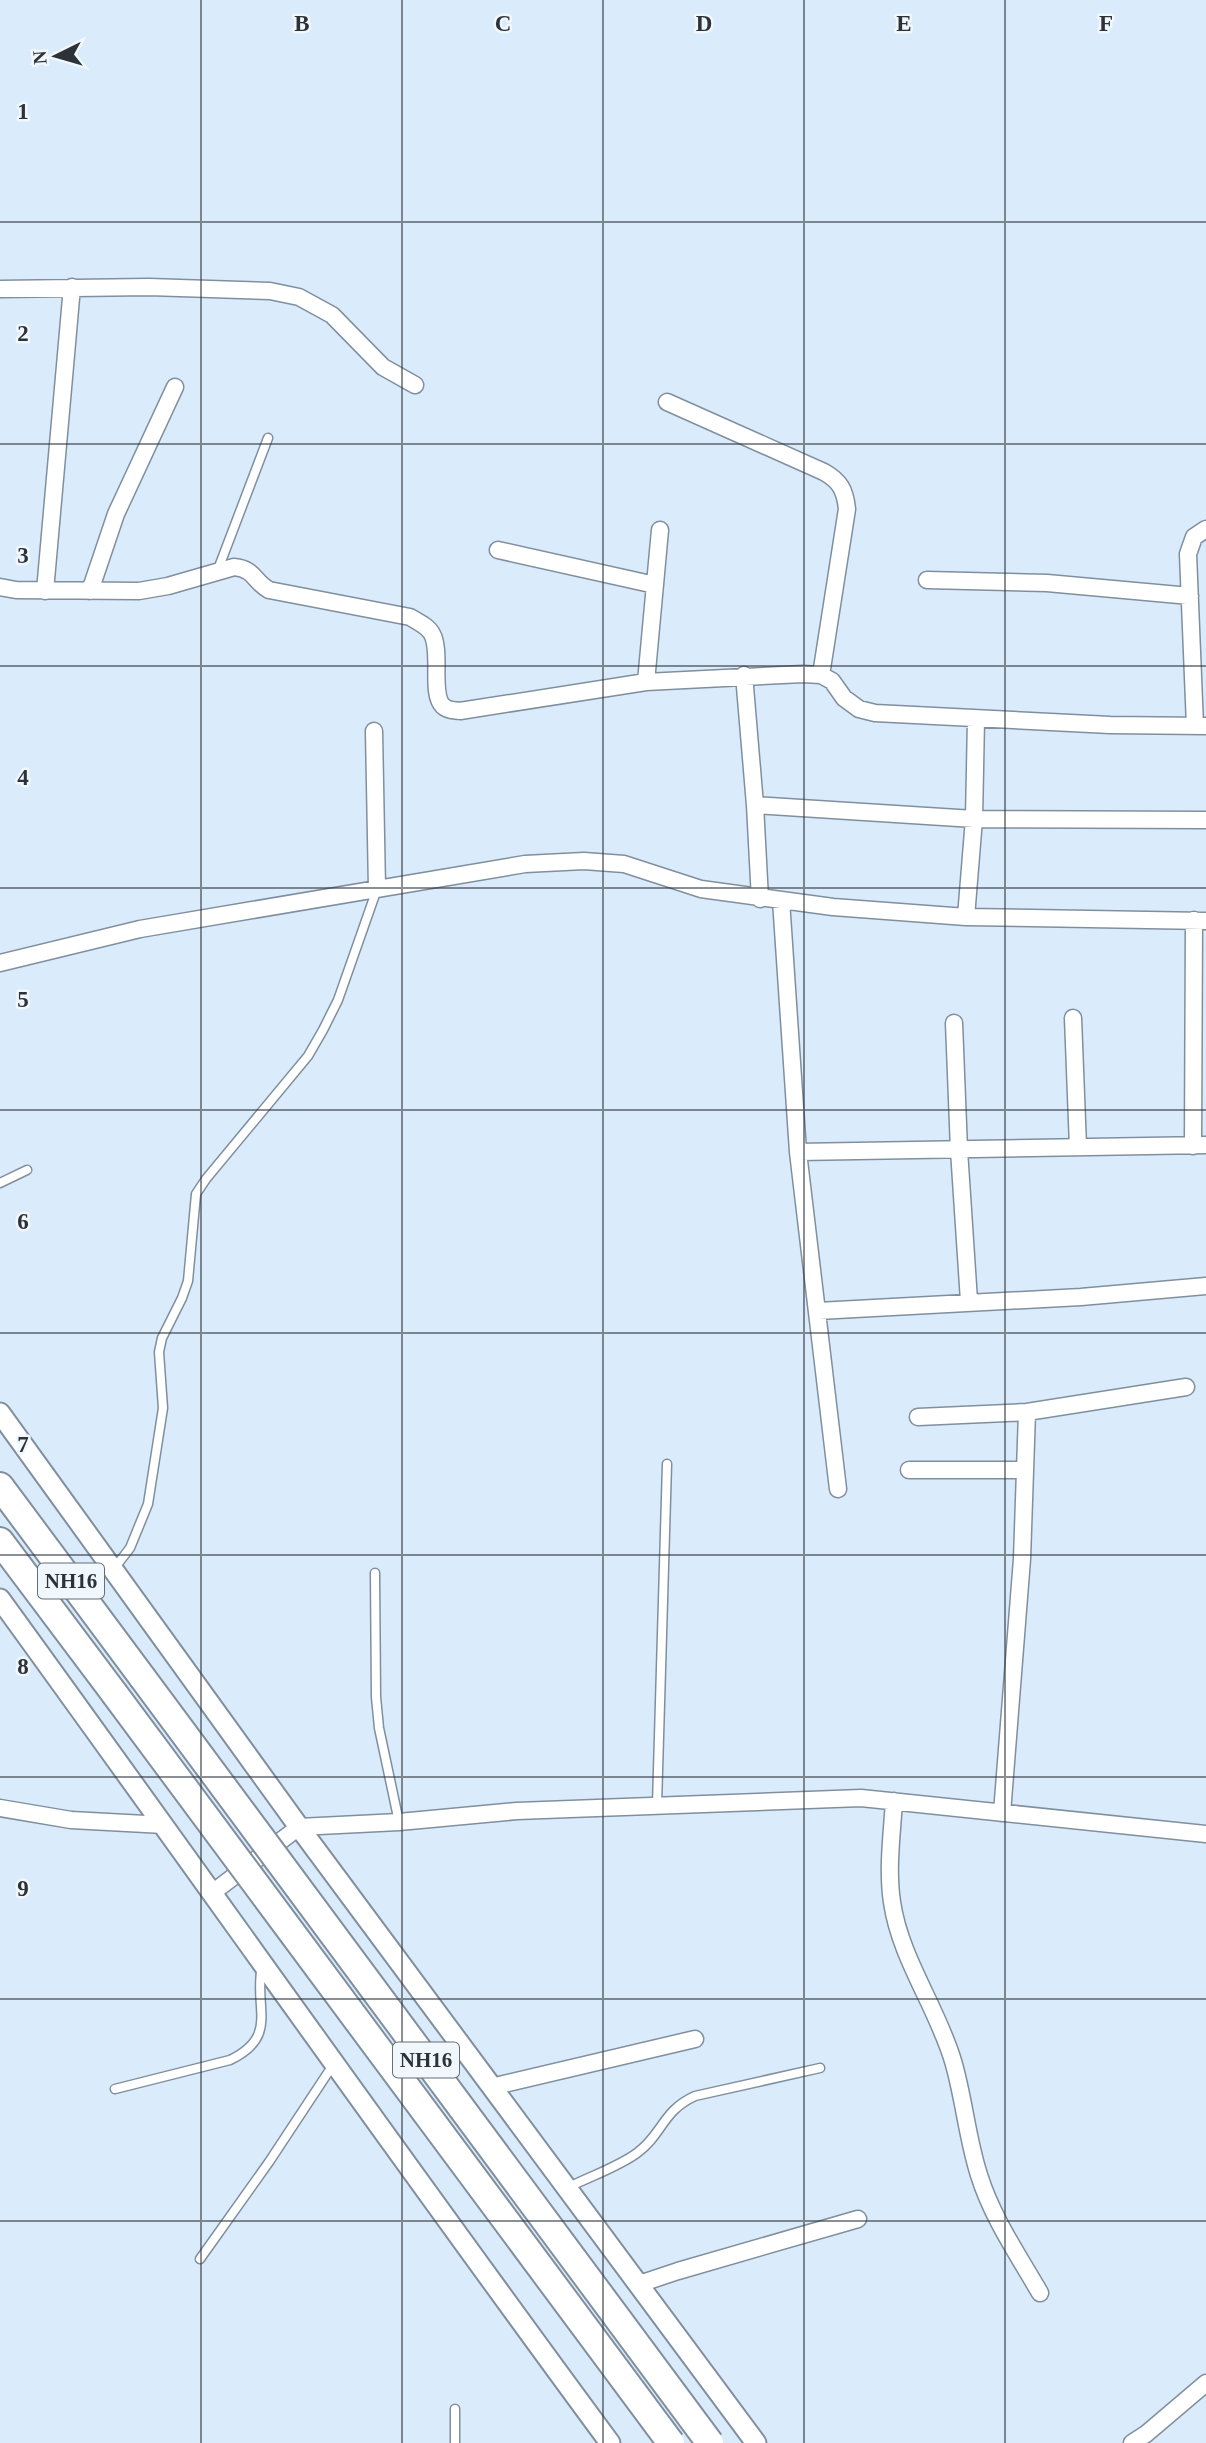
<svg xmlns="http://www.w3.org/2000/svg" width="1206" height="2443" font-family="Georgia,serif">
  <rect width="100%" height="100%" fill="#daebfb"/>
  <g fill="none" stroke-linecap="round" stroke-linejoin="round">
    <g stroke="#808f9e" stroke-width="11">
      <path id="service" d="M217 572 268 438
        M0 1183 27 1170
        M113 1570 130 1548 148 1504 163 1408 159 1352 162 1338 182 1298 188 1281 196 1194 206 1179 308 1056 323 1030 338 1000 377 889
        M375 1573 376 1697 379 1728 399 1822
        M657 1805 667 1464
        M115 2089 230 2060C280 2036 253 2007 262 1966
        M569 2187C591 2176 618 2167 637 2153 663 2134 662 2111 695 2096L820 2068
        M200 2259 269 2162 333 2065
        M455 2443V2409"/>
    </g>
    <g stroke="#808f9e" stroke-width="19">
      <path id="minor" d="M0 289 149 287 270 291 299 297 332 315 383 367 415 385
        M667 402 824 472C840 481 845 490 847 509L821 675
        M498 550 655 585
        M927 580 1047 583 1190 596
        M0 587 16 590 139 591 168 586 234 567C255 569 253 581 269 590L410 617C418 622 428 626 432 634 442 652 430 694 443 706 448 711 454 710 460 711L646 682 803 674 821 675 832 681 844 698 859 709 875 713 1110 725 1206 726
        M45 591 72 287
        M90 591 116 514 175 387
        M744 675 755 805 760 899
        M646 682 660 530
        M1195 726 1188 554 1194 537 1206 529
        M374 731 377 889
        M755 805 974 819 1206 820
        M781 900 798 1152 838 1489
        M966 917 974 819 976 719
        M0 963 140 929 525 864 584 861 624 864 701 889 833 907 966 917 1206 921
        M1073 1018 1078 1147
        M954 1023 959 1150 969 1301
        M1193 1146 1194 920
        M798 1152 1206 1145
        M818 1311 1081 1297 1206 1286
        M918 1417 1027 1412 1186 1387
        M909 1470H1025
        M894 1801C892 1834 887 1869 892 1902 900 1958 937 2007 953 2061 964 2098 967 2138 979 2175 992 2217 1018 2255 1040 2293
        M0 1808 71 1820 164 1825
        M1002 1813 1022 1559 1027 1412
        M212 1893 299 1827 399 1822 517 1811 861 1798 1206 1834
        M491 2087 695 2039
        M639 2284 678 2271 858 2219
        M1132 2443 1146 2434 1206 2383"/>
    </g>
    <g stroke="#808f9e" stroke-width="23">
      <path id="tertiary" d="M0 1413 299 1827 756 2443
        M0 1599C204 1880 404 2164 610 2443"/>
    </g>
    <g stroke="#808f9e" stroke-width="30">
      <path id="trunk" d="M0 1486 142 1677
        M0 1541 114 1693"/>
    </g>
    <use href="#service" stroke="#fff" stroke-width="8"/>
    <use href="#minor" stroke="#fff" stroke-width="16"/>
    <use href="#tertiary" stroke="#fff" stroke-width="19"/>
    <use href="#trunk" stroke="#fff" stroke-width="26"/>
    <g stroke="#808f9e" stroke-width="30" stroke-linecap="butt">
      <path id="trunk-bridge" d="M142 1677 710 2443
        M114 1693 671 2443"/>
    </g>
    <use href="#trunk-bridge" stroke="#fff" stroke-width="26"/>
  </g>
  <path fill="none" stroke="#2c3238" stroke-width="2" stroke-opacity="0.55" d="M201 0V2443M402 0V2443M603 0V2443M804 0V2443M1005 0V2443M0 222H1206M0 444H1206M0 666H1206M0 888H1206M0 1110H1206M0 1333H1206M0 1555H1206M0 1777H1206M0 1999H1206M0 2221H1206"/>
  <g text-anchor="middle" stroke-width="5" stroke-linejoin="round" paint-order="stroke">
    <g fill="#f0f7fd" stroke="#676d73" stroke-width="2">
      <rect x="38" y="1563.5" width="66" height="35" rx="5"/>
      <rect x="393" y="2042.5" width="66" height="35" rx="5"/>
    </g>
    <g font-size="21" font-weight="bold" fill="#2c3238">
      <text x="71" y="1588">NH16</text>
      <text x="426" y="2067">NH16</text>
    </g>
  </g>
  <g font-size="23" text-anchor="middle" font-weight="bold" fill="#2c3238" stroke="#f0f7fd" stroke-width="5" stroke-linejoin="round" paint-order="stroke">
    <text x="302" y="31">B</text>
    <text x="503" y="31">C</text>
    <text x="704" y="31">D</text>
    <text x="904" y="31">E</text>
    <text x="1106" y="31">F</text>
    <text x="23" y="119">1</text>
    <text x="23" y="341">2</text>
    <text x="23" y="563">3</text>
    <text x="23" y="785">4</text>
    <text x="23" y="1007">5</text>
    <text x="23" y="1229">6</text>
    <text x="23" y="1452">7</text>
    <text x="23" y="1674">8</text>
    <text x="23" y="1896">9</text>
  </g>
  <g transform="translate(56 56) rotate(265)" stroke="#f0f7fd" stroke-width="5" paint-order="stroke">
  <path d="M0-5L12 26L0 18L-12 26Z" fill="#2c3238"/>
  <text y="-10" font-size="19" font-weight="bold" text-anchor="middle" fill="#2c3238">N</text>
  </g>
</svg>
